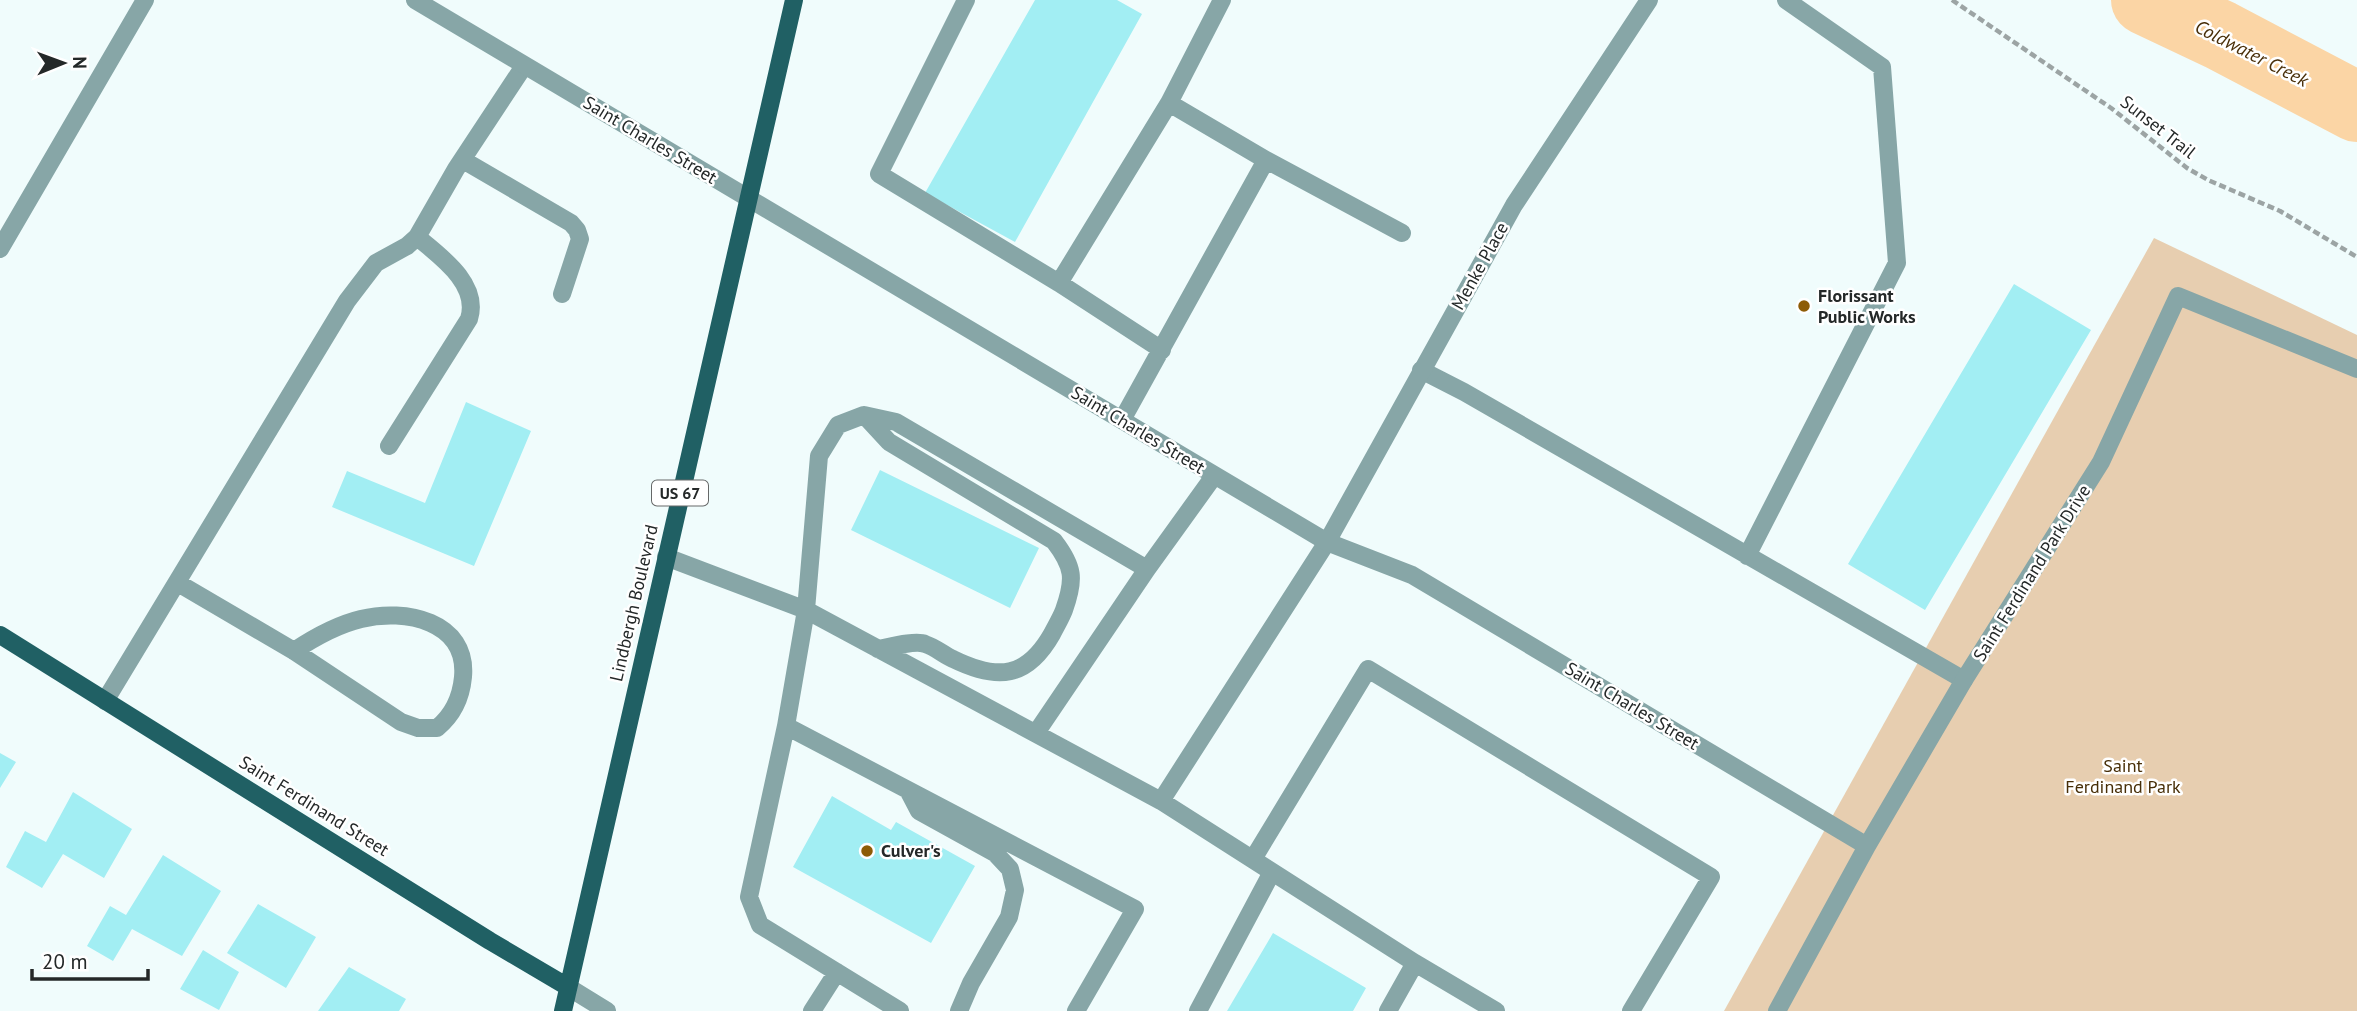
<svg xmlns="http://www.w3.org/2000/svg" width="2357" height="1011" font-family="'PT Sans',sans-serif">
  <rect width="100%" height="100%" fill="#f0fcfc"/>
  <path fill="#e7ceb0" d="M2154 238 2357 335V1011H1724Z"/>
  <g fill="none" stroke-linecap="round" stroke-linejoin="round">
    <path stroke="#fbd5a5" stroke-width="70" d="M2146 0 2220 35 2357 107"/>
  </g>
  <path fill="#a2eef3" d="M1035 0H1117L1142 14 1015 242 925 193Z
    M2014 284 2091 330 1925 610 1848 564Z
    M466 402 531 431 474 566 332 507 347 471 425 503Z
    M880 470 1039 548 1010 608 851 530Z
    M0 753 16 762 0 788Z
    M73 792 132 829 104 878 63 854 42 888 6 867 25 831 46 842Z
    M832 796 891 830 896 822 975 866 931 943 793 867Z
    M163 855 221 891 182 956 132 929 113 961 87 946 110 906 126 915Z
    M258 904 316 937 286 988 227 953Z
    M1273 933 1366 988 1353 1011H1227Z
    M203 950 239 972 219 1010 180 989Z
    M349 967 406 999 399 1011H318Z"/>
  <g fill="none" stroke-linecap="round" stroke-linejoin="round">
    <path stroke="#9ca4a4" stroke-width="4.5" stroke-dasharray="7 3.5" stroke-linecap="butt" d="M1952 0 2111 108 2187 168 2208 180 2280 211 2357 257"/>
    <path stroke="#87a6a7" stroke-width="18" d="M966 0 879 174 1059 283 1169 103
      M1222 0 1169 103 1266 160
      M463 160 571 223 577 230 580 239 562 294
      M1059 283 1162 350
      M1421 370 1464 392 1964 680
      M864 415 889 442 1054 541C1074 567 1075 579 1064 610 1061 618 1056 626 1052 634 1027 678 998 681 953 659 944 655 935 647 925 644 916 640 889 647 878 649
      M1122 420 1266 160 1402 233
      M389 446 469 319C480 284 440 256 417 237
      M1747 556 1897 263 1882 67 1786 0
      M666 557 806 610 1161 801 1327 542
      M178 583 294 651 401 722 418 728H437C453 715 461 698 463 677 468 621 405 608 361 619 336 625 315 637 294 651
      M105 701 347 301 376 263 407 246 417 237 456 169 524 66
      M786 726 1135 909 1076 1011
      M1036 733 1147 569 1214 476
      M908 790 919 811 995 853 1010 869 1015 890 1009 917 971 983 959 1011
      M1161 801 1415 963 1496 1011
      M1253 859 1368 669 1711 877 1631 1011
      M812 1011 837 972
      M900 1011 760 925 749 897 786 726 806 610 819 456 838 425 864 415 896 422 1147 569
      M1198 1011 1272 872
      M1388 1011 1415 963"/>
    <path stroke="#87a6a7" stroke-width="18" d="M415 0 1327 542 1412 575 1867 846
      M0 249 145 0
      M1327 542 1514 205 1649 0
      M568 987 607 1011
      M1777 1011 1867 846 1964 680 2101 462 2178 296 2357 369"/>
    <path stroke="#206064" stroke-width="18" d="M0 635 490 941 568 987
      M563 1011 794 0"/>
  </g>
  <g fill="#8d5c06" stroke="#fff" stroke-width="2.5">
    <circle cx="1804" cy="306" r="7"/>
    <circle cx="867" cy="851" r="7"/>
  </g>
  <g text-anchor="middle" stroke-width="5" stroke-linejoin="round" paint-order="stroke">
    <rect fill="#fff" stroke="#666868" stroke-width="2" x="652" y="480.5" width="56" height="25" rx="5"/>
    <g font-size="16" font-weight="bold" fill="#242828">
      <text x="680" y="499">US 67</text>
    </g>
    <g font-size="18" fill="#242828" stroke="#fff">
      <text transform="translate(2158 127) rotate(38)" y="6">Sunset Trail</text>
      <text transform="translate(650 140) rotate(31)" y="6">Saint Charles Street</text>
      <text transform="translate(1480 266) rotate(-61)" y="6">Menke Place</text>
      <text transform="translate(1138 430) rotate(31)" y="6">Saint Charles Street</text>
      <text transform="translate(2032 573) rotate(-58)" y="6">Saint Ferdinand Park Drive</text>
      <text transform="translate(634 603) rotate(-77)" y="6">Lindbergh Boulevard</text>
      <text transform="translate(1632 706) rotate(31)" y="6">Saint Charles Street</text>
      <text transform="translate(314 806) rotate(32)" y="6">Saint Ferdinand Street</text>
    </g>
    <g font-size="18" font-weight="bold" fill="#242828" stroke="#fff" text-anchor="start">
      <text x="1818" y="302">Florissant<tspan x="1818" dy="21">Public Works</tspan></text>
      <text x="881" y="857">Culver's</text>
    </g>
    <g font-size="18" fill="#472e07" stroke="#fff">
      <text x="2123" y="772">Saint<tspan x="2123" dy="21">Ferdinand Park</tspan></text>
    </g>
    <g font-size="19" font-style="italic" fill="#492f09" stroke="#fff">
      <text transform="translate(2252 53) rotate(27)" y="7">Coldwater Creek</text>
    </g>
  </g>
  <g transform="translate(63 63) rotate(89)" stroke="#ffffff" stroke-width="5" paint-order="stroke">
  <path d="M0-5L12 26L0 18L-12 26Z" fill="#242828"/>
  <text y="-10" font-size="19" font-weight="bold" text-anchor="middle" fill="#242828">N</text>
  </g>
  <path d="M32 969v10h116v-10" fill="none" stroke="#242828" stroke-width="3.5"/>
  <text x="42" y="969" font-size="21" fill="#242828" stroke="#ffffff" stroke-width="5" paint-order="stroke">20 m</text>
</svg>
